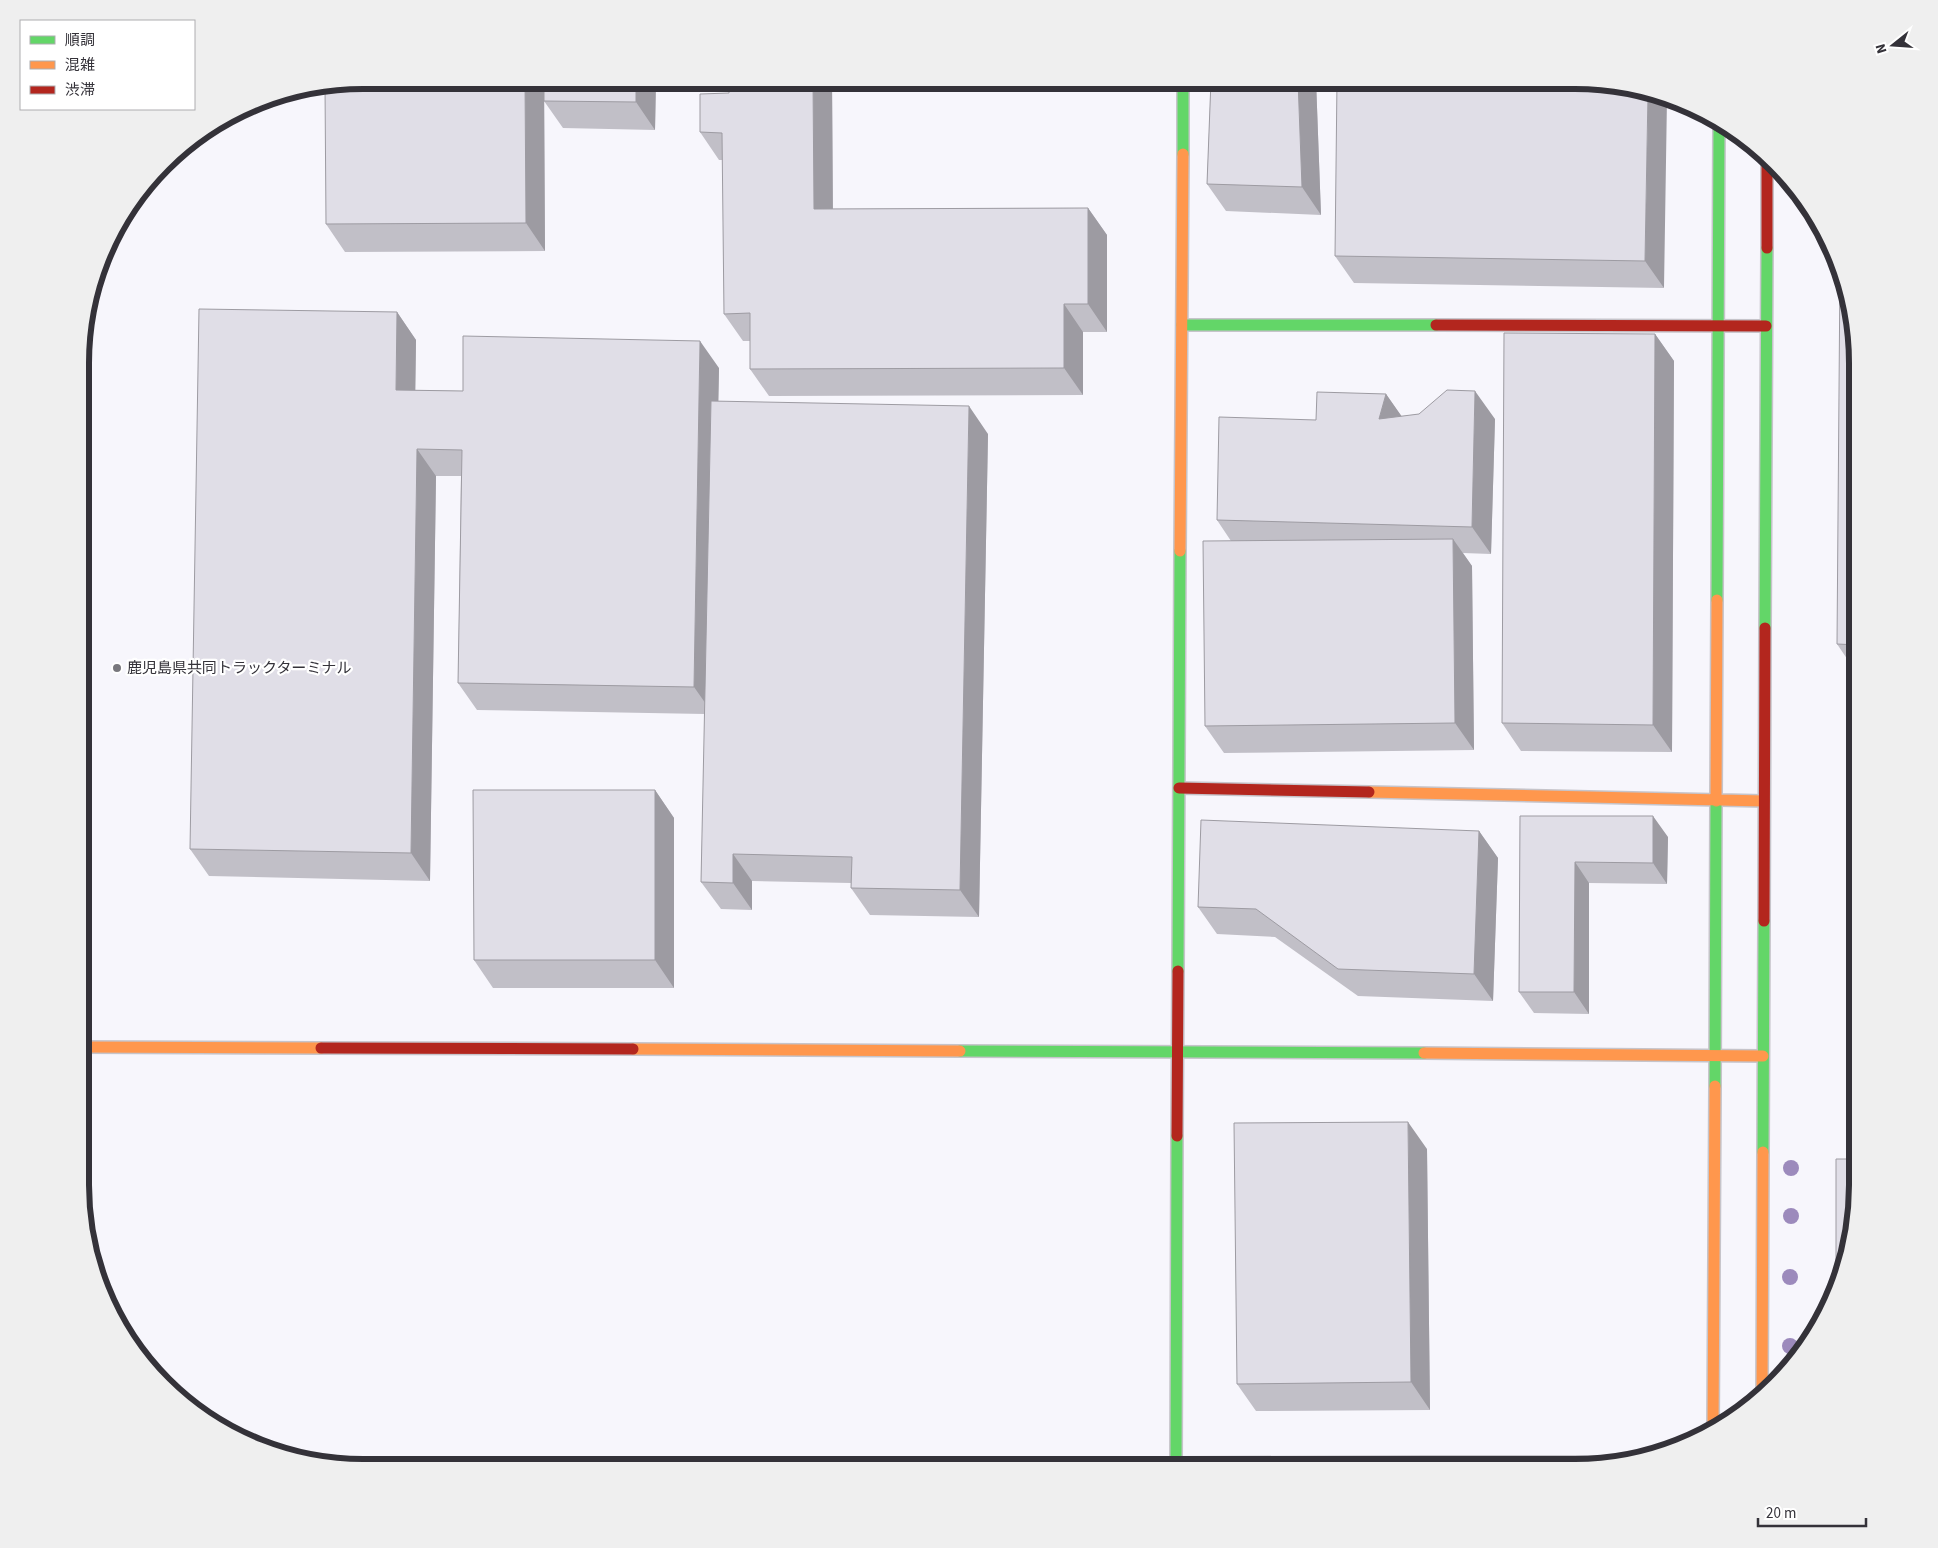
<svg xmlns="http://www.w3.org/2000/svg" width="1938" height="1548" font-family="'Source Sans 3','Noto Sans JP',sans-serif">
  <rect width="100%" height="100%" fill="#f7f6fc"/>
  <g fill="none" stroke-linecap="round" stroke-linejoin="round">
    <g stroke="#c6c4ca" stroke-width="14">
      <path id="fast" d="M1183 154V80
        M1182 325H1436
        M1717 600 1719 124
        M1765 628 1767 248
        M1178 971 1180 551
        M960 1051 1424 1053
        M1715 1086 1716 801
        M1763 1152 1764 921
        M1427 1462H1606
        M1176 1468 1177 1136"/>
    </g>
    <g stroke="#c6c4ca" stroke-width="14">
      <path id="slow" d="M1180 551 1183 154
        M1369 792 1764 801
        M1716 801 1717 600
        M81 1047 321 1048
        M633 1049 960 1051
        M1424 1053 1763 1056
        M1762 1396 1763 1152
        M1713 1429 1715 1086
        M1176 1463 1427 1462"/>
    </g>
    <g stroke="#c6c4ca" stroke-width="14">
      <path id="jam" d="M1767 248V158
        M1436 325 1766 326
        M1179 788 1369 792
        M1764 921 1765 628
        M321 1048 633 1049
        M1177 1136 1178 971"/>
    </g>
    <use href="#fast" stroke="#63d668" stroke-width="11"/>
    <use href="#slow" stroke="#ff974d" stroke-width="11"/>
    <use href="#jam" stroke="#b3261e" stroke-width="11"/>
  </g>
  <g fill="#9c8abc">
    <circle cx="1791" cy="1168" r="8"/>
    <circle cx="1791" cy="1216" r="8"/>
    <circle cx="1790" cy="1277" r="8"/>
    <circle cx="1790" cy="1346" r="8"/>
  </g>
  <path fill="#c1bfc7" d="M363 80H544L545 251 345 252 326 224Z
    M656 80 655 130 563 128 544 101Z
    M729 80H832L833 209 1088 208 1107 235V332H1083V395L769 396 750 369V341H743L724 314 723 160H719L700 132 729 93Z
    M1211 80H1316L1321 215 1226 211 1207 184Z
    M1593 81 1664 288 1354 283 1335 256Z
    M397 312 416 340 415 390 463 391 719 368 718 401 988 434 979 917 870 915 851 888V883L752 881V910L721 909 701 882 705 714 477 710 458 683 461 476H436L430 881 209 876 190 849Z
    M1655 334 1674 361 1672 752 1521 751 1502 723Z
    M1858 363V672H1856L1837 644Z
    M1386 394 1401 416 1495 419 1491 554 1463 553 1472 566 1474 750 1224 753 1205 726 1231 541 1217 520 1316 420Z
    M655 790 674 818V988H493L474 960Z
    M1520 816 1668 837 1667 884 1589 883V1014L1534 1013 1519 992Z
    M1479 831 1498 858 1493 1001 1358 996 1275 937 1217 934 1198 907Z
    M1427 1149 1430 1410 1256 1411 1237 1384Z"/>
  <path fill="#9d9ba2" d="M525 80H544L545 251 526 223Z
    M636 80H656L655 130 636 102Z
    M813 80H832L833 236 814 209Z
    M1298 80H1316L1321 215 1302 187Z
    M1648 93 1667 98 1664 288 1645 261Z
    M1088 208 1107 235V332L1088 304Z
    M1064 304 1083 332V395L1064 368Z
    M397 312 416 340 415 417 396 390Z
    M1655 334 1674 361 1672 752 1653 725Z
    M700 341 719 368 713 714 694 687Z
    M1475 391 1495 419 1491 554 1472 527Z
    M1386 394 1405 421 1379 419Z
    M969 406 988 434 979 917 960 890Z
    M417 449 436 476 430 881 411 853Z
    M1453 539 1472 566 1474 750 1455 723Z
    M655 790 674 818V988L655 960Z
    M1653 816 1668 837 1667 884 1653 863Z
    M1479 831 1498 858 1493 1001 1474 974Z
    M733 854 752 881V910L733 883Z
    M1575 862 1589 883V1014L1574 992Z
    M1408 1122 1427 1149 1430 1410 1411 1382Z
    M81 1144 82 1146V1210L81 1204Z"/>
  <path fill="#e0dee7" stroke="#9d9ba2" d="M363 80H525L526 223 326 224 325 86Z
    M544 80H636V102L544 101Z
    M729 80H813L814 209 1088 208V304H1064V368L750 369V313L724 314 722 133 700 132V94L729 93Z
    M1211 80H1298L1302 187 1207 184Z
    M1337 80 1593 81 1648 93 1645 261 1335 256Z
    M1840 266 1848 290 1858 363V645L1837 644Z
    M199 309 397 312 396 390 463 391V336L700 341 694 687 458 683 462 450 417 449 411 853 190 849Z
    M1504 333 1655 334 1653 725 1502 723Z
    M1447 390 1475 391 1472 527 1217 520 1219 417 1316 420 1317 392 1386 394 1379 419 1419 414Z
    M711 401 969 406 960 890 851 888 852 857 733 854V883L701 882Z
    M1453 539 1455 723 1205 726 1203 541Z
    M473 790H655V960H474Z
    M1520 816H1653V863L1575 862 1574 992H1519Z
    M1201 820 1479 831 1474 974 1338 969 1256 909 1198 907Z
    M1408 1122 1411 1382 1237 1384 1234 1123Z
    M1836 1159H1857V1204L1836 1294Z"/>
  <circle fill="#78777d" stroke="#fff" stroke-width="2" cx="117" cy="668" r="5"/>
  <g text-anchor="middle" stroke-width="4.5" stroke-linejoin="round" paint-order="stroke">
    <g font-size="15" fill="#343239" stroke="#fff" text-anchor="start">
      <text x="127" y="673">鹿児島県共同トラックターミナル</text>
    </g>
  </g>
  <path d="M0 0H1938V1548H0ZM363 89H1575A274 274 0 0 1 1849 363V1185A274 274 0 0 1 1575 1459H363A274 274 0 0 1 89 1185V363A274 274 0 0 1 363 89Z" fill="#efefef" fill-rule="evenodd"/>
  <path fill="none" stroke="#343239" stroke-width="6" d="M363 89H1575A274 274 0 0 1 1849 363V1185A274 274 0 0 1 1575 1459H363A274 274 0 0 1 89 1185V363A274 274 0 0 1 363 89Z"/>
  <rect x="20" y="20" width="175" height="90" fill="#ffffff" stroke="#aeadb0"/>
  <rect x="30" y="36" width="25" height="8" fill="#63d668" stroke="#aeadb0"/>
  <text x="65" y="45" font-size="15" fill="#343239">順調</text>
  <rect x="30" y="61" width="25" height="8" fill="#ff974d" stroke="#aeadb0"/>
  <text x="65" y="70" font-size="15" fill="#343239">混雑</text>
  <rect x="30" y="86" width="25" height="8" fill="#b3261e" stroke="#aeadb0"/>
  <text x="65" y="95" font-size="15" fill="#343239">渋滞</text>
  <g transform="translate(1893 45) rotate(253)" stroke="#ffffff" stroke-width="4" paint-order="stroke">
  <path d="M0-4L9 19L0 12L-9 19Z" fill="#343239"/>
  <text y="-8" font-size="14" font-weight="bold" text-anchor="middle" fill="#343239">N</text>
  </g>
  <path d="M1758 1518v8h108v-8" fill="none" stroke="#343239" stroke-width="2.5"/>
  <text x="1766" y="1518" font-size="15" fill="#343239" stroke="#ffffff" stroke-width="4" paint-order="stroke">20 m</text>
</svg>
